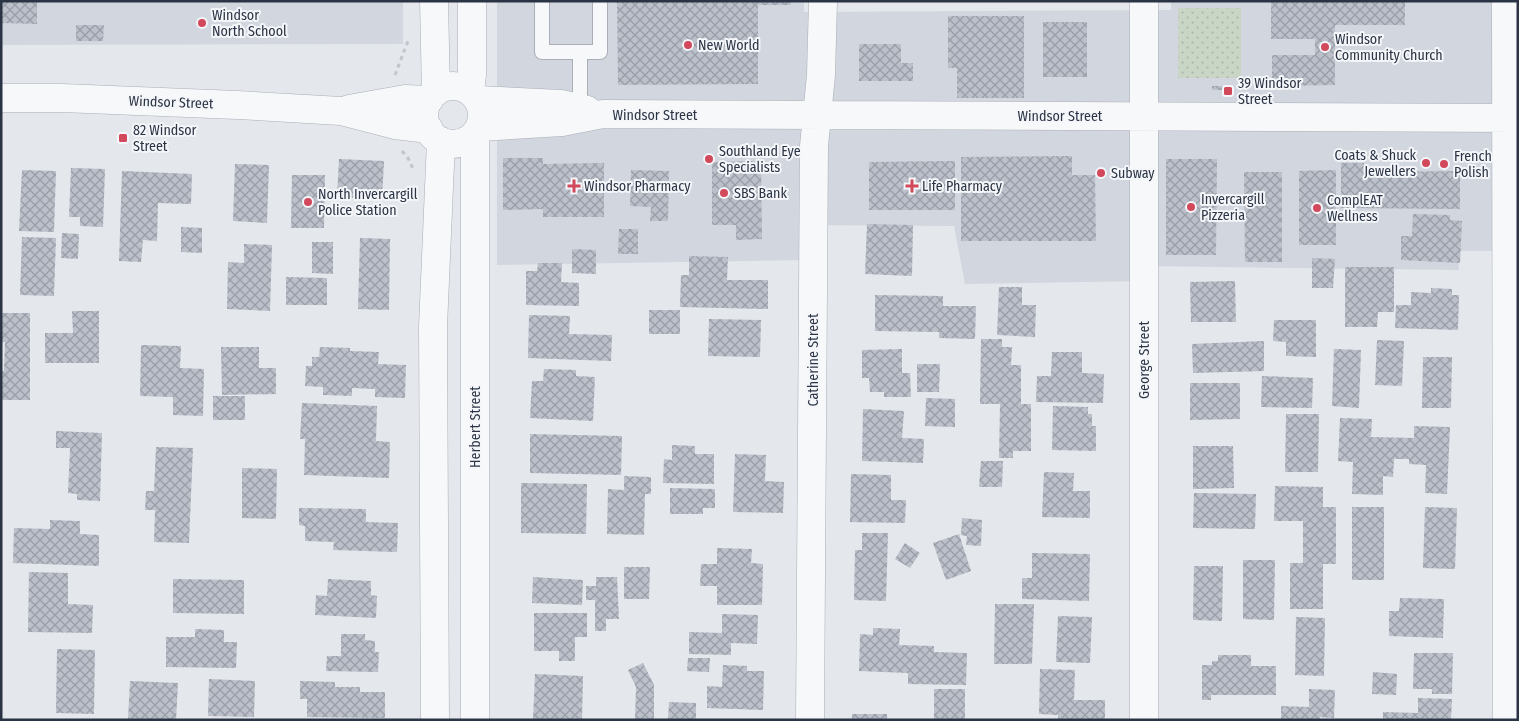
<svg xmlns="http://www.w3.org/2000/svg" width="1519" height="721" font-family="'Fira Sans Condensed',sans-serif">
  <defs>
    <pattern id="grass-dots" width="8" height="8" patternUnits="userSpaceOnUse" patternTransform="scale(1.25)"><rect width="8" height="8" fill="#c9d6c5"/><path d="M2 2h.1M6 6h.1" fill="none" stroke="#adb8ab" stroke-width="1.8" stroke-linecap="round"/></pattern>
    <pattern id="building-cross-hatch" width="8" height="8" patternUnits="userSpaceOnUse" patternTransform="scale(1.25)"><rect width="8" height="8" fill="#bbc0ca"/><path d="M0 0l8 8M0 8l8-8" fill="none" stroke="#989da6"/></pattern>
  </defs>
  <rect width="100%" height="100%" fill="#e4e7ec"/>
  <path fill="#d2d6de" d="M1 1H403V44L1 45Z
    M497 1H804V12L1171 10V1H1518V251H1458L1459 270 1140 266 1141 281 965 284 954 226 803 225 804 260 497 265Z"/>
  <path fill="url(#grass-dots)" d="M1178 8H1241V78H1178Z"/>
  <path fill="url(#building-cross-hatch)" d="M1 1H37V24L1 23Z
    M617 1H791V5H758V84L618 85Z
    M1271 1H1405V25H1335V85L1272 86V55H1315V39H1271Z
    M948 16H1024V98H957V68H948Z
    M1043 22H1087V77H1043Z
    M76 25H104L103 41H76Z
    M859 44H901V63H913V81H859Z
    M1212 86H1222V90H1212Z
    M1072 156V175H1095L1096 241H961V157Z
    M503 158H543V164L604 163V217H543V209L503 210Z
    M339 159 384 161 382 199 337 197Z
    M1166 159H1217L1216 255H1166Z
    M761 161 762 239 736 240V225H712V162Z
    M955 161V210H869V162Z
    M1341 163H1364V172L1460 171V209L1341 208Z
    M235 164 269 165 267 223 233 221Z
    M71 168 105 169 103 227 80 226V217H69Z
    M22 170 56 171 54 232 19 231Z
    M631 170 669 171 668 221H650L651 207 630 206Z
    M1336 170V245H1299V171Z
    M122 171 192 174 191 204 158 203 157 241 143 240 141 262 119 261Z
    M1244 172H1282V262H1245Z
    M292 175H325L324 228H291Z
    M1413 214 1450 215V220L1462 221 1460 263 1401 260V236H1412Z
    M867 224 913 225 912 276 865 274Z
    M181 227 202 228V253L181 252Z
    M619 229H638V254H618Z
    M62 233 79 234 78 259 61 258Z
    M22 237 56 238 54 296 20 295Z
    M360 238 390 239 389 310 358 309Z
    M312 242H333V274L312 273Z
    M244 244 272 245 270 311 227 309 228 262 244 263Z
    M572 249 596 250V274L572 273Z
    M689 256 728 257 727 280H768V309L680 307 681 275H689Z
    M1312 258 1335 259 1333 288H1312Z
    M538 263H562L561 282 579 283V306L526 305V271H537Z
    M1345 267H1394V312H1378L1377 327H1345Z
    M286 277 327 278V305H286Z
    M1235 281 1236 322H1191L1190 282Z
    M999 287H1022V305H1036L1035 337 997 335Z
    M1431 288 1452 289V295H1459L1458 330 1395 328 1396 305H1411V292L1431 293Z
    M875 295 943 296V306H976L975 339 939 338V332L875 331Z
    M649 310H680V334H649Z
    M72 311H99V363H45V333H73Z
    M1 313H30V400H1V371H4L5 342H1Z
    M529 315 570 316 569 334 612 335 611 361 528 358Z
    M709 319 761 320 760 357 708 356Z
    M1274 320H1316V357L1286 356V342L1273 341Z
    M981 339H1002V347H1012L1011 365H1021V404H1031V451H1013V458H999L1000 404H980Z
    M1377 340 1404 341 1402 386 1375 385Z
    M1264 341V371L1193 373 1192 344Z
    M141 345 181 346 180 368 204 369 203 416 173 415V397L140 396Z
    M221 347H259V368H276V394L222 395Z
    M320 347 350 348V351L379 352 378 364 406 365 405 398 375 397V389L352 388V396L323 395V387L305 386 306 366H312V357H319Z
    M902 349V373H910L911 397H884V392H870L869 378H862V350Z
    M1334 349 1361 350 1359 408 1332 406Z
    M1052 352H1082V373L1104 374 1103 403 1036 402 1037 376H1051Z
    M1423 357H1452L1451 408H1422Z
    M917 364H940L939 392H917Z
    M544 369 576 370V376L595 377 593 421 530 418 532 381H543Z
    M1262 376 1313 378 1312 408 1261 407Z
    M1190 383H1240V419L1190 420Z
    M213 396H245V420H213Z
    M926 398 955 399V427L925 426Z
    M302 403 377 406 376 441 390 442 389 478 304 475 305 439H300Z
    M1053 406 1088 407V414H1092V426H1096V451L1052 450Z
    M863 409 904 411 902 438 924 439 923 463 862 461Z
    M1286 414H1319L1318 472H1285Z
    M1340 418 1372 419 1371 437 1414 438V426L1450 427 1447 494 1425 493 1426 465 1409 464V459H1394L1393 477 1383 476V495L1352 494 1353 462 1338 461Z
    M56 431 102 433 100 501 77 500V494L68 493 70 448H56Z
    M530 434 622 436 621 475 530 473Z
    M672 445 695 446V454H714V484L663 483 664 459 672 460Z
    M1193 446H1233L1234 488 1193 489Z
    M156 447 193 448 189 543 154 542 155 510H145L146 491H154Z
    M735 454 766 455 765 481 784 482 783 513 733 512Z
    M981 461H1003L1002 487H979Z
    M242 468 277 469 276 519 242 518Z
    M1044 472 1074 473 1073 491H1090V518L1042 517Z
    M851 474 891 475V500H906L905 523 850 522Z
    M624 476 651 477V494H645L644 535 607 534 608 489 624 490Z
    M521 483 587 484 586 534 521 533Z
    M1275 486 1323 487V507H1336V564H1323V609H1290V563H1303V521H1274Z
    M670 488 715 489V508H703V514H670Z
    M1194 493 1256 494 1255 529 1193 528Z
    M1352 507H1384V580H1352Z
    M1425 507 1457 508 1455 569 1423 568Z
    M299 508 366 509V522L398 523 397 552 333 550 334 542 305 541V526L299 525Z
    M962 518 982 520 981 546 966 545 967 536 961 535Z
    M50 520 80 521V534L99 535V566L13 563 14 528 50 529Z
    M862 533H888L886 601 854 600 855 550H862Z
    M959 534 971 571 946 580 933 543Z
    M905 543 920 553 910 568 895 559Z
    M717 548 752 549 751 563 763 564 762 605H717V586H700L701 564H717Z
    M1032 553 1090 554 1089 601 1022 599V578H1032Z
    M1243 560H1275L1274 620 1243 619Z
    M1194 566H1223L1222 621 1193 620Z
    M624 567H650L649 599H624Z
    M29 572 68 573V604L93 605 92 633 28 632Z
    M533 577 583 580 582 605 532 603Z
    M596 577H617L619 619H606V631H595V600H586V586H596Z
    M173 579 244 580V614L173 613Z
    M328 579 371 581V595L377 596 376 618 315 615 316 595 327 596Z
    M1400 598 1444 599 1443 638 1389 636V611H1399Z
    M995 604H1034L1032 664H994Z
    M534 613H587V637H575V661H559V651H534Z
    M722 614 758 615 757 644 731 643V655L689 654V632L722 633Z
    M1058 616 1092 617 1090 663 1056 662Z
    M1296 617 1325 618 1324 676 1295 675Z
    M873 628 900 629 899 645 934 646V652L967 653 966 685 908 684V673L859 671 860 634 873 635Z
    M195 629 224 630V642H237L236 668 166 667V637H195Z
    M341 634H365V640L375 641V652H379L378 672 326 671 327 656H341Z
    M57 649 95 650 94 714 56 713Z
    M1414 653H1453L1452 694H1432V689H1413Z
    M1218 655H1251V666H1276V695H1211V700H1202V665H1212V661H1218Z
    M688 658H710L709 672 687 671Z
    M643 663 654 685V720H635L636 687 628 670Z
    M723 665 747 666V671H764L763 710 707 708V686L722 687Z
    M1040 669 1075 670 1074 700H1105V720H1058V715L1039 714Z
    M1373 672 1397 674 1396 695 1372 694Z
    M535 674 583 676 582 720H533Z
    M209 679 255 681 254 717 208 716Z
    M130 681 178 683 176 720H128Z
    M300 681 335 682V687H360V692H385V718L307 717V699H300Z
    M934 689H965V720H934Z
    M1309 689 1335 690 1334 718 1320 717V720H1281V706L1309 707Z
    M1418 698 1452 699 1451 720H1383V712L1418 713Z
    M669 702 696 703V720H668Z
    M852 714H887V720H852Z"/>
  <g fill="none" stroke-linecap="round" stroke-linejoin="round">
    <g stroke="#a9aeb7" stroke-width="16">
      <path id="service" d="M542 1V52H600V1
        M580 52V109"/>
    </g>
    <g stroke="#a9aeb7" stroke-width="29">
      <path id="minor" d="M1506 1 1507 720
        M1 98H62L237 105 341 111 395 125 429 129
        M478 100 561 104 587 110
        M349 109 405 99 429 100
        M480 127 562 122 603 114 1518 118
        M810 720 814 146 821 75 823 1
        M1144 720V1"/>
    </g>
    <g stroke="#a9aeb7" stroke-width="29">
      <path id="tertiary" d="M434 1 436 92
        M424 115a29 29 0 1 1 58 0a29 29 0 1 1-58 0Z
        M470 91 472 75V1
        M475 134V720
        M435 720 433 327 441 141"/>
    </g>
    <path stroke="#c2c5cb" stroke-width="3" stroke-dasharray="4 4" stroke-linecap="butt" d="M395 75 408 41
      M402 151 408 158 414 171"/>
    <use href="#service" stroke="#f7f8fa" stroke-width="14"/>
    <use href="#minor" stroke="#f7f8fa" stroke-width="28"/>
    <use href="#tertiary" stroke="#f7f8fa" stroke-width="28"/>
  </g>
  <g fill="#d1495b" stroke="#f4f6f9" stroke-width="2">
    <circle cx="202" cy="23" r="5"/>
    <circle cx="688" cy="45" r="5"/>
    <circle cx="1325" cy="47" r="5"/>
    <rect x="1223" y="86" width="10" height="10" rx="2.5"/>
    <rect x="118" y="133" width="10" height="10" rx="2.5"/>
    <circle cx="709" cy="159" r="5"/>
    <circle cx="1426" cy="163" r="5"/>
    <circle cx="1444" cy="164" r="5"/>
    <circle cx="1101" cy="173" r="5"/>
    <path d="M571.5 178.5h5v5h5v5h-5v5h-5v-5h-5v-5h5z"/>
    <path d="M909.5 178.5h5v5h5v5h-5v5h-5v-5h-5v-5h5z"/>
    <circle cx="724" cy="193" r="5"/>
    <circle cx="308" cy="202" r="5"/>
    <circle cx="1191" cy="207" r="5"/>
    <circle cx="1317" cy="208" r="5"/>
  </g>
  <g text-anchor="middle" stroke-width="4" stroke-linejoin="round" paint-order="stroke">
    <g font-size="14" fill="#2b3445" stroke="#f4f6f9" text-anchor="start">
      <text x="212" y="20">Windsor<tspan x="212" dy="16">North School</tspan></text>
      <text x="1335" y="44">Windsor<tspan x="1335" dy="16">Community Church</tspan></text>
      <text x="698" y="50">New World</text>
      <text x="1238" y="88">39 Windsor<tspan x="1238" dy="16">Street</tspan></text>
      <text x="133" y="135">82 Windsor<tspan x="133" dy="16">Street</tspan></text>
      <text x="719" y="156">Southland Eye<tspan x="719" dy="16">Specialists</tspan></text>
      <text x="1416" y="160" text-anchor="end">Coats &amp; Shuck<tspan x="1416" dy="16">Jewellers</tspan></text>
      <text x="1454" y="161">French<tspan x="1454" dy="16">Polish</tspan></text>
      <text x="1111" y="178">Subway</text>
      <text x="584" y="191">Windsor Pharmacy</text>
      <text x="922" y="191">Life Pharmacy</text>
      <text x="734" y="198">SBS Bank</text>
      <text x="318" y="199">North Invercargill<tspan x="318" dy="16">Police Station</tspan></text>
      <text x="1201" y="204">Invercargill<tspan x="1201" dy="16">Pizzeria</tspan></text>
      <text x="1327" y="205">ComplEAT<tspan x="1327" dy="16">Wellness</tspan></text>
    </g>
    <g font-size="14" fill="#2b3445" stroke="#f4f6f9">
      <text transform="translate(171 102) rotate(2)" y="5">Windsor Street</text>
      <text x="655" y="120">Windsor Street</text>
      <text x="1060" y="121">Windsor Street</text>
      <text transform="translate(813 360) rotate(-90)" y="5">Catherine Street</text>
      <text transform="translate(1144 360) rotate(-90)" y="5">George Street</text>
      <text transform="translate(475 427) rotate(-90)" y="5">Herbert Street</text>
    </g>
  </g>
  <rect width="1519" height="721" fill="none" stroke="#2b3445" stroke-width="5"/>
</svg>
